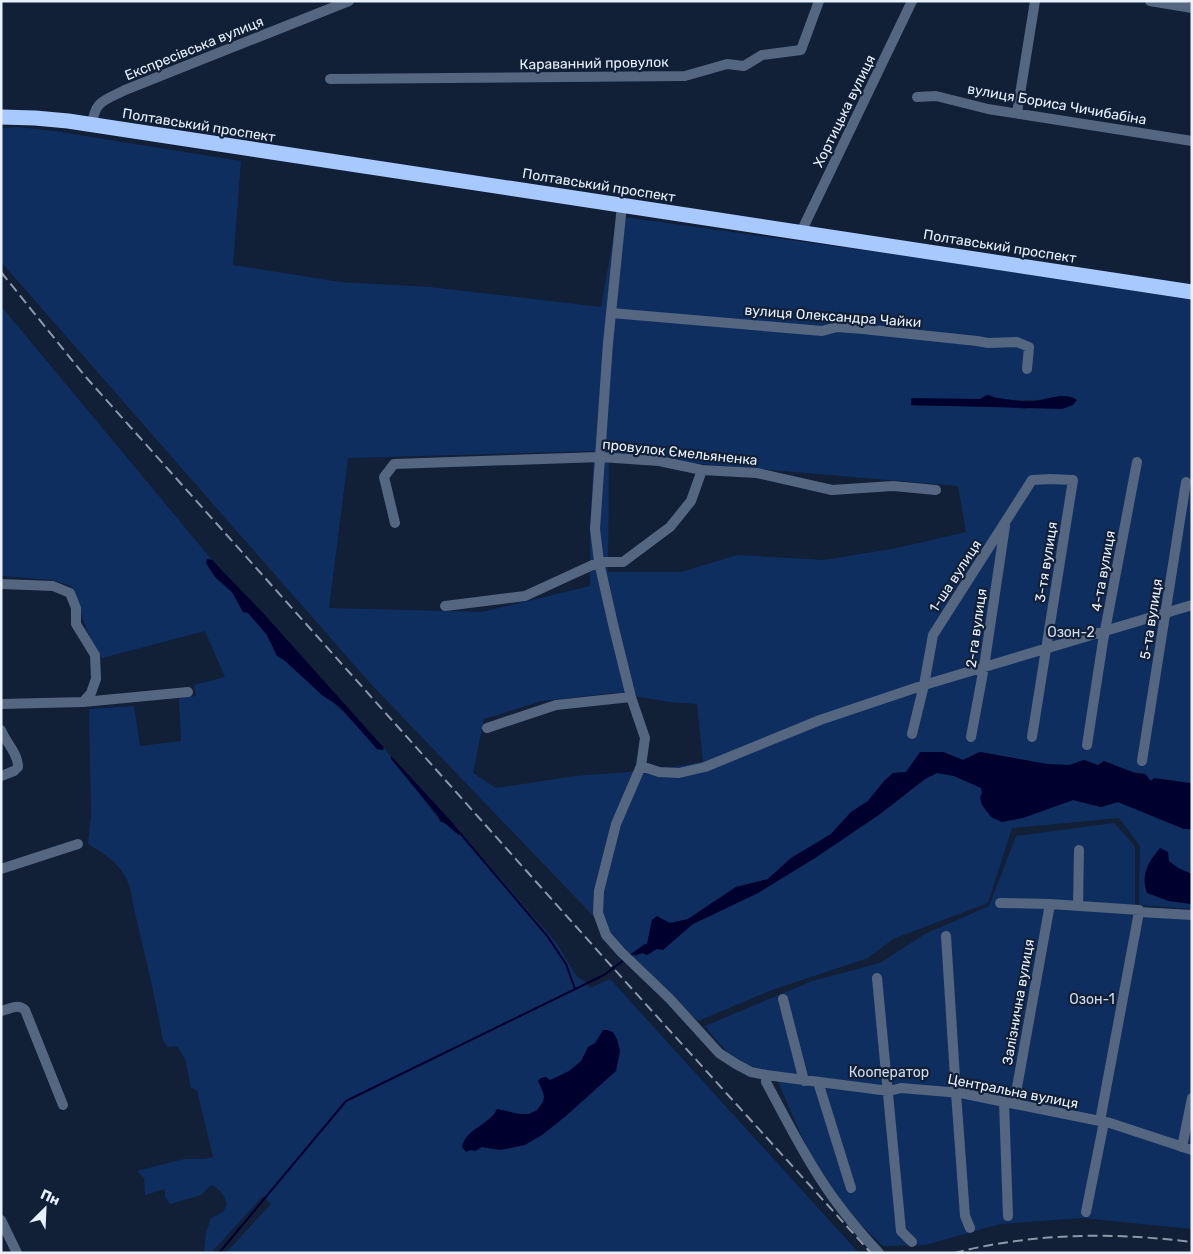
<svg xmlns="http://www.w3.org/2000/svg" width="1193" height="1254" font-family="Rubik,sans-serif">
  <rect width="100%" height="100%" fill="#111f37"/>
  <path fill="#0f2e60" fill-rule="evenodd" d="M18 127 54 131 241 161 233 265 340 282 430 287 601 307 617 216 962 264 1192 300V784L1151 781 1145 774 1098 765 1084 760 1069 765 1047 764 980 752 963 760 943 752 906 772 884 781 868 801 851 812 831 834 791 858 768 879 736 887 688 919 670 923 652 920 647 944 642 953 647 955 693 924 758 893 815 858 880 814 925 779 937 773 954 776 974 784 981 788 982 792 1044 809 1073 800 1101 807 1118 802 1184 829H1192V874L1178 868 1169 861 1147 893 1169 901 1192 904V909L1139 905 1140 846 1119 818 1012 828 988 903 893 939 868 958 772 990 698 1021 621 945 370 683 1 262V128ZM986 395 992 396 995 398C1021 401 1037 402 1063 395L1025 409 996 406H915L911 405V399H980ZM594 451 590 531V586L482 612 329 608 348 458ZM609 456 958 486 966 532 897 548 824 560 737 555 681 572H608ZM614 693 670 702 697 704 703 762 656 770 575 776 496 788 473 773 484 719 542 701Z
    M1 306 212 560 207 559 215 577 232 592 243 612H248L267 635 277 656 284 660C317 688 350 715 377 749L383 750 384 748 440 821C450 825 454 834 464 836L557 944 577 977 584 981 590 988 610 979 859 1253H226L271 1204 263 1196 211 1253H204L206 1233 211 1218 223 1212 227 1205C224 1194 221 1190 211 1185L201 1195 170 1204 165 1197V1189L145 1195 144 1178 137 1171 184 1159H203L213 1157 197 1090 191 1088 185 1059 177 1046 167 1047 163 1040C155 997 145 955 135 913 131 898 132 886 123 873 115 860 100 851 88 844L91 815 89 709 134 706 140 746 181 741 179 698 196 696 194 685 225 677 205 631 102 658C94 646 87 633 83 619 79 607 77 596 71 586L53 580 1 576Z
    M1114 823 1135 846V907L1192 912V1229L1083 1218 1000 1224 925 1245 883 1246 861 1225 841 1202 810 1155 774 1073C737 1063 728 1056 705 1026L812 981 880 963 925 934 989 906 1016 836Z"/>
  <path fill="#00002e" d="M987 395C991 395 993 398 998 398 1009 400 1023 402 1034 401 1048 400 1064 391 1077 400L1073 405 1062 409 911 405V399L913 398 980 399Z
    M207 559 212 560 263 613 384 748 383 750 377 749 339 706 323 696 284 660 277 656 267 635 248 613 243 612 232 592 215 577 206 563Z
    M920 752H943L963 760 980 752 1047 764 1069 765 1084 760 1098 765 1104 761 1135 773 1145 774 1151 781 1154 778 1190 783 1192 784V829H1184L1118 802 1101 807 1073 800 1023 818 1002 822 991 817 982 805 980 798 982 792 981 788 954 776 937 773 925 779 880 814 815 858 758 893 693 924 663 950 657 949 647 955 642 953 635 956 634 953 647 944 652 920 657 916 670 923 688 919 736 887 768 879 791 858 831 834 851 812 868 801 884 781 893 773 906 772Z
    M391 756 450 820 459 831V835C452 831 449 824 440 821L439 817 391 759Z
    M1160 848 1168 852 1169 861 1178 868 1192 874V904L1169 901 1147 893C1140 875 1149 861 1160 848Z
    M603 1030H607L613 1032 617 1039 620 1051 616 1071 566 1116 542 1135 525 1145 500 1150 482 1147 475 1151 471 1150 466 1152 462 1147C466 1128 490 1125 497 1109L520 1114H529L537 1110 543 1102 544 1097 543 1092 538 1081 541 1078 546 1077 550 1080 569 1071 581 1061 588 1047 595 1043Z"/>
  <g fill="none" stroke-linecap="round" stroke-linejoin="round">
    <path stroke="#00002e" stroke-width="2" d="M459 832 548 937 566 964 575 989
      M630 956 645 945
      M219 1253 346 1101 604 975 624 960"/>
    <path stroke="#556680" stroke-width="10" d="M1150 1 1192 8
      M330 79 685 76 727 64 744 66 762 55 801 50 819 1
      M917 97 936 96 988 109 1192 141
      M1017 113 1035 1
      M92 125C95 100 104 101 125 90L349 1
      M622 205 608 343 595 529 599 562 613 624 631 697 645 738 641 766 659 772 679 773 705 767 820 720 924 685 1192 605
      M801 232 912 1
      M611 313 822 331 837 327 863 329 977 341 988 343 1017 342 1029 347 1027 369
      M395 523 384 477 394 464 600 457 659 461 702 470 757 473 832 490 893 486 936 490
      M1 584 53 586 70 593 76 608V624L95 655 96 679 91 693 83 702
      M445 606 525 596 599 562H623L670 527 691 501 702 470
      M1 704 83 702 188 692
      M487 728 556 705 631 697
      M1 730C6 743 18 753 18 767L14 771 1 776
      M912 734 924 685 933 635 1032 480 1050 479 1073 480 1032 737
      M971 737 984 667 1005 526
      M1087 745 1103 641 1137 462
      M1142 761 1186 482
      M641 766 616 824 599 891 598 913 606 935 621 952 670 999 719 1053 736 1064 751 1072 766 1075 889 1091 901 1088 961 1093 995 1100 1110 1123 1192 1150
      M1 869 78 844
      M1000 903 1050 904 1139 910V912L1192 915
      M1078 906 1079 850
      M946 936 956 1093 965 1216 970 1228
      M877 978 901 1231 912 1242
      M783 999 804 1081
      M1 1011C10 1009 18 1003 25 1010L63 1105
      M766 1075V1082C787 1121 808 1163 834 1199 848 1218 863 1236 879 1253
      M818 1082 851 1188
      M1004 1102 1008 1216
      M1014 1104 1050 904
      M1100 1121 1139 912
      M1182 1147 1192 1098
      M1086 1212 1104 1122
      M1 1220 17 1253"/>
    <path stroke="#a7c9fe" stroke-width="15" d="M1 117 35 118 68 121 1192 292"/>
    <path stroke="#8d98aa" stroke-width="2" stroke-dasharray="10 5" stroke-linecap="butt" d="M1 272 84 375 605 959 871 1253
      M954 1253C1032 1233 1112 1232 1192 1242"/>
  </g>
  <g text-anchor="middle" stroke-width="4.5" stroke-linejoin="round" paint-order="stroke">
    <g font-size="14" fill="#e8f1fe" stroke="#111f37">
      <text transform="translate(194 48) rotate(-22)" y="5">Експресівська вулиця</text>
      <text transform="translate(594 63) rotate(-1)" y="5">Караванний провулок</text>
      <text transform="translate(1057 104) rotate(10)" y="5">вулиця Бориса Чичибабіна</text>
      <text transform="translate(844 111) rotate(-64)" y="5">Хортицька вулиця</text>
      <text transform="translate(199 125) rotate(9)" y="5">Полтавський проспект</text>
      <text transform="translate(599 185) rotate(9)" y="5">Полтавський проспект</text>
      <text transform="translate(1000 246) rotate(9)" y="5">Полтавський проспект</text>
      <text transform="translate(833 316) rotate(4)" y="5">вулиця Олександра Чайки</text>
      <text transform="translate(680 452) rotate(6)" y="5">провулок Ємельяненка</text>
      <text transform="translate(1046 562) rotate(-81)" y="5">3-тя вулиця</text>
      <text transform="translate(1103 571) rotate(-80)" y="5">4-та вулиця</text>
      <text transform="translate(955 576) rotate(-57)" y="5">1-ша вулиця</text>
      <text transform="translate(1151 619) rotate(-81)" y="5">5-та вулиця</text>
      <text transform="translate(976 628) rotate(-82)" y="5">2-га вулиця</text>
      <text transform="translate(1018 1002) rotate(-80)" y="5">Залізнична вулиця</text>
      <text transform="translate(1013 1091) rotate(11)" y="5">Центральна вулиця</text>
    </g>
    <g font-size="14" fill="#d2ddee" stroke="#111f37">
      <text x="1071" y="637">Озон-2</text>
      <text x="1092" y="1004">Озон-1</text>
      <text x="889" y="1077">Кооператор</text>
    </g>
  </g>
  <rect width="1193" height="1254" fill="none" stroke="#e8f1fe" stroke-width="5"/>
  <g transform="translate(45 1209) rotate(24)" stroke="#111f37" stroke-width="4" paint-order="stroke">
  <path d="M0-4L9 19L0 12L-9 19Z" fill="#e8f1fe"/>
  <text y="-8" font-size="14" font-weight="bold" text-anchor="middle" fill="#e8f1fe">Пн</text>
  </g>
</svg>
